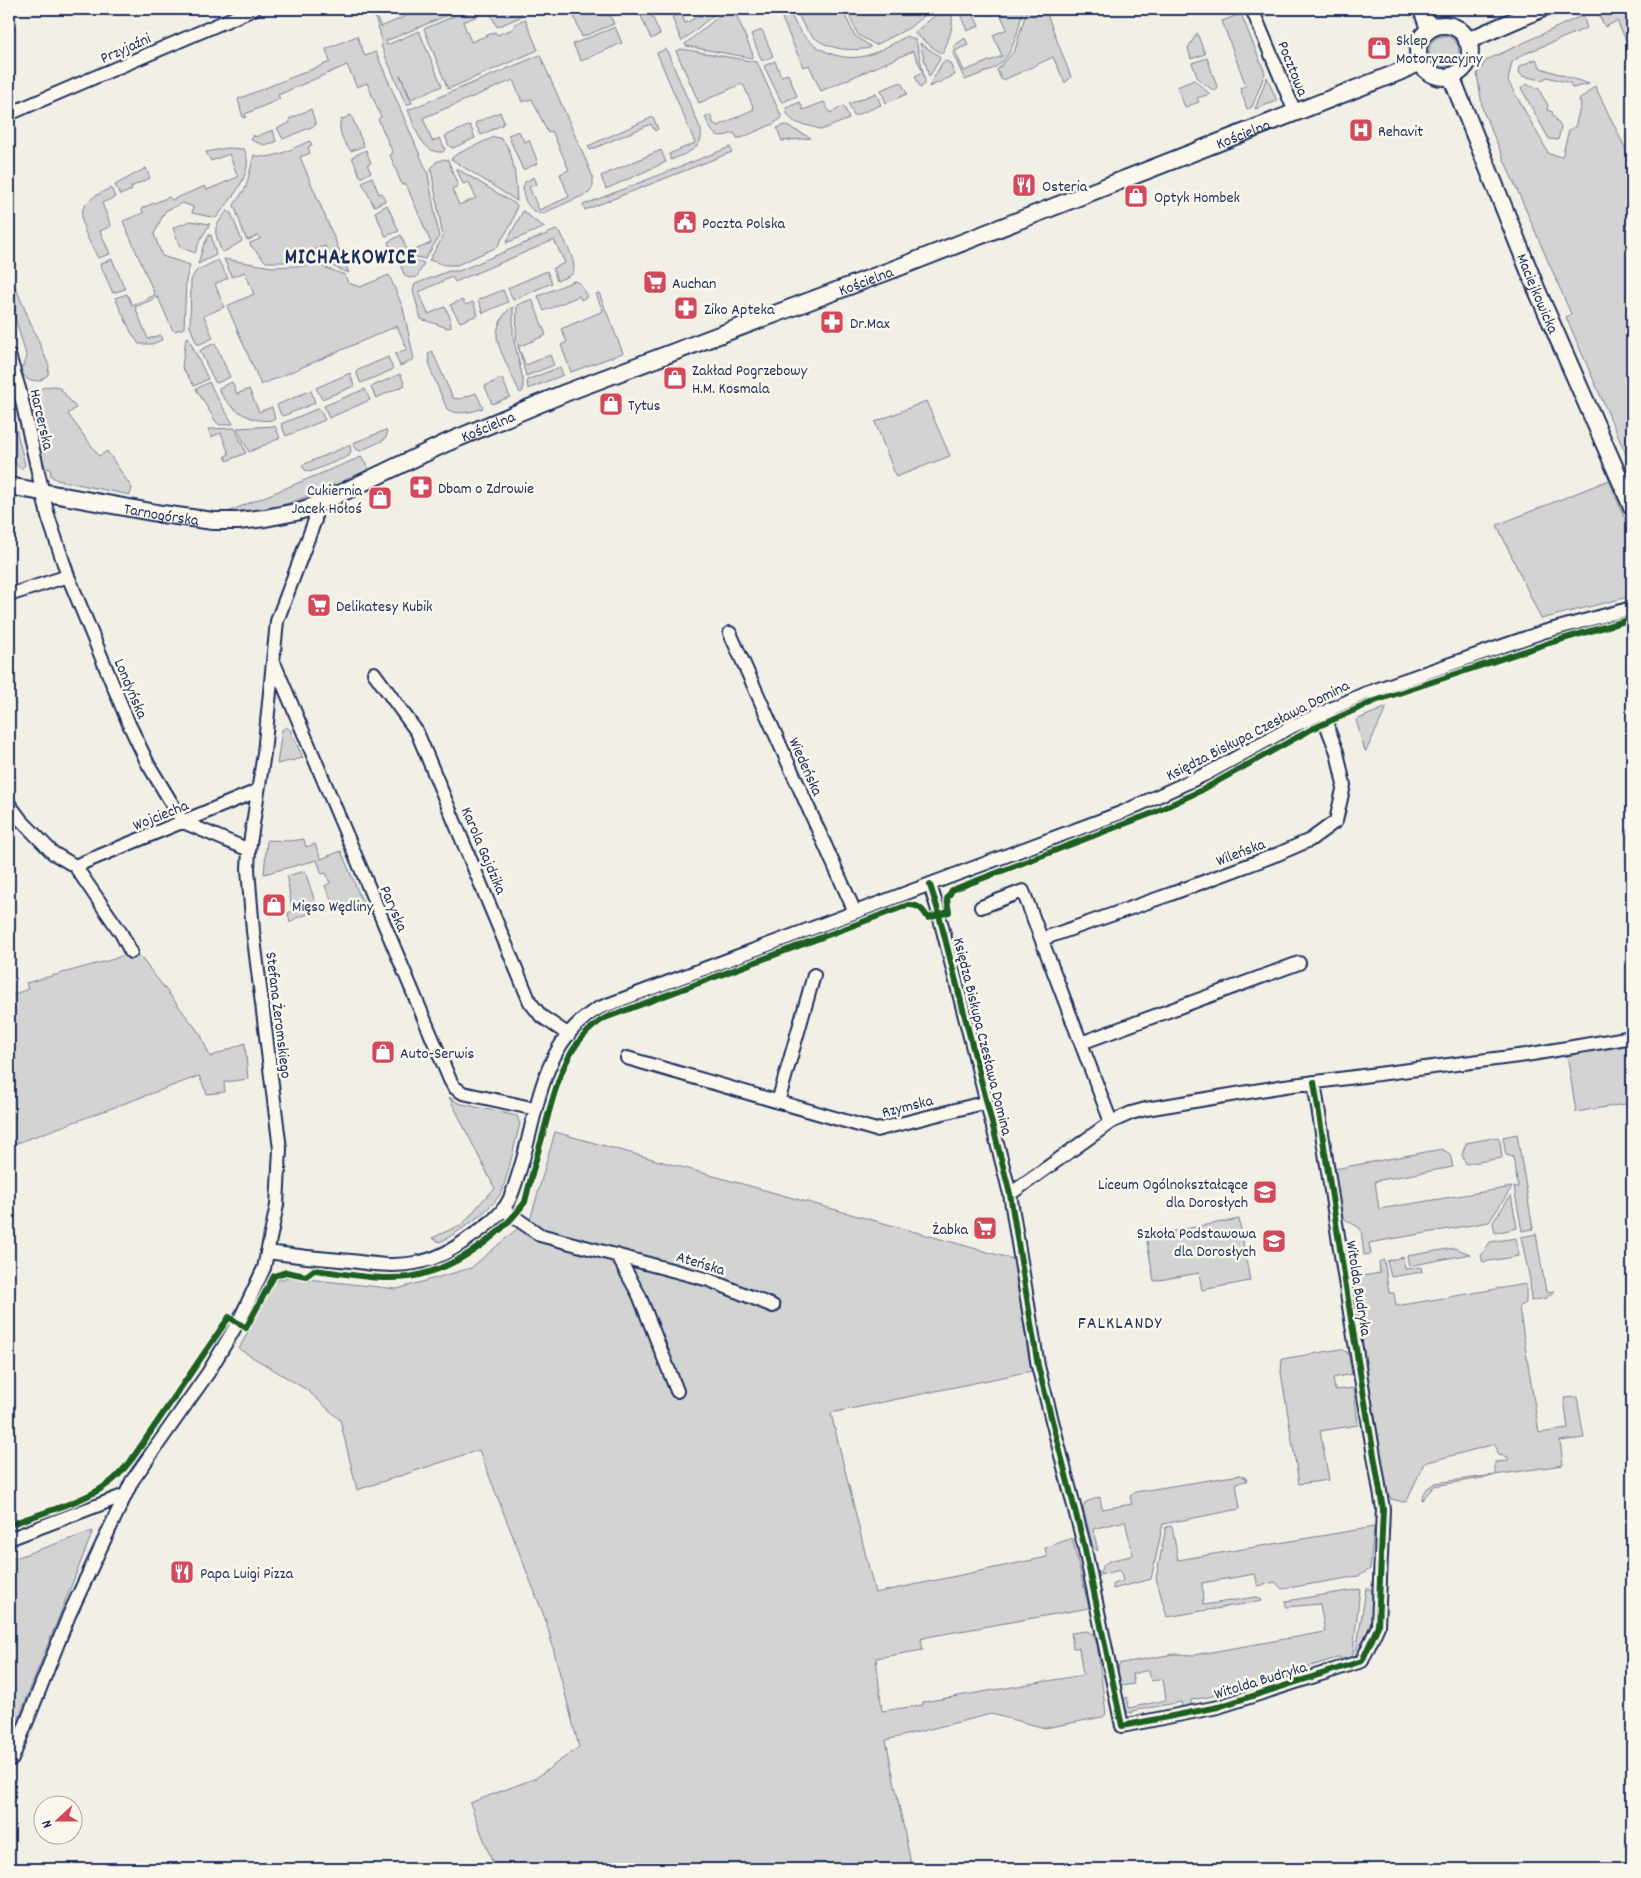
<svg xmlns="http://www.w3.org/2000/svg" width="1641" height="1878" font-family="Dekko,sans-serif">
  <rect width="100%" height="100%" fill="#f2efe6"/>
  <filter id="ink" filterUnits="userSpaceOnUse"><feTurbulence type="fractalNoise" baseFrequency=".02" numOctaves="2"/><feDisplacementMap in="SourceGraphic" scale="10" xChannelSelector="R" yChannelSelector="G"/><feConvolveMatrix kernelMatrix="1 2 1 2 8 2 1 2 1" color-interpolation-filters="sRGB"/></filter>
  <g filter="url(#ink)">
    <path fill="#d2d3d2" stroke="#768198" d="M421 9H462L386 41 387 45 419 31 442 86 411 99 400 75 412 103 406 105 382 48 380 32 374 15 375 14 381 27Z
      M477 9H520L522 13 520 17 497 27 489 11 463 22 471 42 495 32 497 35 513 29 515 24 525 19 538 50 448 89 424 29 463 12 465 16 477 10Z
      M571 9H607L614 24 582 37Z
      M638 9H649L660 34 651 39Z
      M702 9H721L683 40H681L672 17 681 13 685 23 704 14Z
      M728 9H734L753 55 752 58 686 46 685 44Z
      M778 9H790C796 40 833 64 865 56 879 52 894 43 907 36L916 40 925 81V84L920 88 915 76 923 72 913 51 821 91 809 65 803 67Z
      M797 9H842L855 36 870 46V48C838 54 805 44 797 9Z
      M846 9H928L929 11 909 28 876 45 858 35Z
      M943 9H951C955 25 949 38 943 53H940L914 33Z
      M958 9H971L979 26 967 31Z
      M998 9H1023C1018 30 1014 56 994 68 985 73 974 76 965 80L953 54 954 46 965 38 968 45 955 51 964 71 1002 56 993 35 1007 29Z
      M1027 9H1045L1071 77 1065 83 1053 57 1004 80 1001 79 997 70 1015 50Z
      M1596 9H1630L1632 12V53L1617 21 1605 27Z
      M1241 14 1265 73 1252 107 1247 109 1240 88 1246 86 1222 21Z
      M1583 15 1587 28 1524 54 1512 62 1508 81 1549 154 1562 157 1569 130 1575 127 1581 104 1579 100 1595 86 1632 162V468L1566 317 1571 314 1483 111 1477 74 1487 60Z
      M615 27 622 43 581 61 573 44Z
      M762 30 773 56 762 61 751 34Z
      M1197 33 1205 54 1191 59 1188 48Z
      M357 36 365 56 376 52 428 174 439 237 425 259 391 251 388 242 401 235 408 253 431 243 406 184 402 185 390 155 393 153 378 119 381 117 367 83 357 87 347 65 278 95 280 99 245 114 246 117 243 118 238 99 330 62 326 49Z
      M1429 51a15 15 0 1 1 30 0a15 15 0 1 1-30 0Z
      M920 43 939 56 940 59 929 77Z
      M666 49 701 130C704 149 686 153 671 160L669 154 695 143 657 53Z
      M681 49 757 62 782 118 773 124 741 138H737L734 133C714 140 713 134 705 117L710 115 714 124 718 126 754 109 744 86 741 84 699 103 676 51Z
      M540 55 593 177V187L589 193 541 214C528 211 519 194 525 182L534 177 537 184 529 187 539 210 569 197 560 174 569 170 552 131 548 133 532 99 522 102 513 80 423 118 432 141 440 138 445 149 443 152C421 154 415 126 408 110Z
      M1207 58 1218 89 1214 91 1198 79 1192 63Z
      M1536 59 1541 68 1589 84 1572 88 1570 83 1547 77 1542 80 1522 76 1519 72 1520 66Z
      M775 61 781 76 788 74 797 96 783 102 781 101 764 66Z
      M946 61 950 63 955 75 929 87 942 63Z
      M1267 77 1277 101 1255 109Z
      M1194 80 1210 94 1197 98 1199 102 1185 107 1177 87Z
      M901 82 907 94 886 103 881 90Z
      M1526 84 1539 89 1541 92V94L1548 105 1547 110 1553 112 1552 114 1561 127 1558 140 1549 139 1521 88Z
      M876 93 881 105 854 116 849 104Z
      M800 102 803 110 824 102 830 113 844 106 849 119 821 130C808 123 788 127 786 108Z
      M311 109 316 125 283 139 277 128 290 123 289 119Z
      M500 112 504 122 502 125 481 135 475 123Z
      M351 115 364 146 351 151C344 144 337 130 341 120Z
      M653 117 658 129 655 131 651 124 590 150 588 146Z
      M470 125 475 138 453 148 449 146 445 136Z
      M785 125 811 138 782 141 777 128Z
      M273 130 276 142 264 145 251 140 254 135 255 137Z
      M519 131 524 142 529 140 538 163 523 170 508 135Z
      M494 137C515 136 516 187 517 201L451 159 457 154Z
      M310 141 312 145 308 147 310 153 300 157 349 273 332 266 325 246 311 251 315 260 325 256 326 264 319 261 298 262 295 254 290 255 293 262H266L250 245V243L260 239 258 235 249 240 246 239 234 205 246 187 254 155C272 162 294 147 310 141Z
      M730 147 732 152 585 210 583 205Z
      M227 148 244 149C257 172 229 201 216 218L192 213 193 207 183 203 165 211 154 234 162 256 190 265 186 280 184 328 175 331 172 329 158 297 135 307 148 339 160 335 162 340 152 344H139L131 332 115 298 127 294 132 305 155 295 123 221 143 213 142 208 169 197 172 200 205 186 207 190 238 177 229 154 211 161 206 152Z
      M366 150 371 163 367 165 371 172 362 177 360 176 352 157Z
      M661 150 666 162 606 189 601 176Z
      M444 159 448 160 458 186 452 189 459 205 476 198 469 182 463 184 456 168 517 205 513 221 497 247 457 265H445L429 260 443 237 431 169 436 162Z
      M146 168 150 178 131 187 132 190 120 195 115 185Z
      M372 177 379 194 382 193 385 201 374 206 362 182Z
      M111 188 115 197 102 203 111 226 100 231 110 254 98 258C91 244 73 217 87 203 93 196 103 192 111 188Z
      M387 205 399 231 386 236 385 235 375 212Z
      M227 211 231 213 242 241 224 252 221 251C214 228 212 230 227 211Z
      M523 211 535 221 545 227 506 243Z
      M190 221 210 224 200 240 195 253 180 247 173 228Z
      M556 230 561 233C565 242 579 265 572 274 568 277 561 279 557 281L553 268 565 263 554 240 455 282 452 277 419 292 428 314 445 307 450 317 451 327 448 328 421 319 413 291 415 284 449 271H459Z
      M209 235H211L216 255 198 264 203 247Z
      M399 256 424 263 417 277 410 278 405 276 397 258Z
      M112 259 125 289 113 293 100 264Z
      M224 259 272 267 318 265 345 275 348 283 360 287 389 275 403 308 414 359 400 366 395 354 407 349 397 326 261 385 227 306 254 294 245 272 232 277Z
      M218 260 228 278 215 284 224 307 204 316 213 338 200 344H197L190 327 191 280 196 271Z
      M547 271 552 283 513 300 508 288Z
      M9 272 49 366 48 375 39 381 28 380 24 376 21 369 27 358 9 297Z
      M574 281 580 283 587 297 581 300 579 296 544 311 538 296Z
      M503 290 508 302 483 313 478 300Z
      M599 293 623 353 571 372 561 345 567 342 561 329 603 311 596 294Z
      M532 299 546 335 518 347 526 365 550 355 554 365 526 376 516 337 517 305Z
      M462 300 466 305 473 302 478 315 460 322 450 305Z
      M513 307V337L523 379V391L520 393C515 381 497 347 497 337 496 327 504 311 513 307Z
      M188 337 208 379 194 386 182 367 186 338Z
      M215 343 230 377 217 383 215 382 200 351 202 349Z
      M432 351 453 398 460 399 476 393 483 408C472 412 457 416 447 409L431 371 428 354Z
      M388 357 393 369 392 370 361 383 360 382 356 371Z
      M560 367 563 375 528 389 527 380Z
      M350 373 354 386 322 399 316 388Z
      M400 374 405 385 376 398 371 387Z
      M502 378 510 397 492 404 485 386Z
      M209 382C216 397 225 410 233 424L220 425 216 422 196 389Z
      M232 382 237 394 249 389 259 412 272 407 275 419C255 426 227 408 219 390V388Z
      M55 386 61 389 76 408 68 414 99 456 107 451 132 488 130 495 57 480 51 476 50 468 45 469 29 403C30 390 43 386 55 386Z
      M365 389 370 400 329 418 324 406Z
      M311 390 315 403 283 416 281 415 277 405Z
      M926 401 950 456 896 477 875 422Z
      M11 408 25 465 21 469 9 459V411Z
      M319 408 325 420 286 436 281 424Z
      M275 426 280 438 249 452 237 428Z
      M235 428 246 453 227 461 225 456 229 454 221 433 211 437 208 429Z
      M386 430 387 435 384 440 360 451 356 449 353 443Z
      M350 445 351 452 349 456 310 472 305 470 302 465Z
      M361 457 369 469C336 485 262 520 225 513Z
      M1609 480 1632 536V596L1541 619 1497 525Z
      M1387 707 1366 751H1365L1356 720Z
      M286 727 291 731 303 758 277 764 282 730Z
      M304 839 306 847 315 844 321 859 341 851 365 908 356 911 353 903 335 908 325 886 330 883 326 873 322 874 317 860 264 874 267 840 291 841Z
      M305 871 318 911 296 918 290 923 288 913 292 911 287 876Z
      M135 950 201 1035 210 1057 245 1043 248 1079 224 1082 225 1092 207 1094 199 1076 9 1146V996L28 989 26 983 114 959Z
      M1632 1045V1103L1576 1112 1567 1054Z
      M449 1097 458 1103 517 1116 520 1124C515 1141 507 1183 499 1196 487 1213 459 1232 440 1242L432 1238 463 1224 484 1199 495 1189Z
      M555 1132 1013 1259 1031 1371 831 1413 875 1593 1047 1557 1045 1548 1072 1538 1089 1608 927 1637 921 1639 923 1650 876 1658 882 1711 923 1705V1702L1083 1675 1079 1648H1073L1071 1633 1087 1631 1093 1634 1097 1644 1106 1714 1103 1717 1045 1728 991 1714 886 1740 912 1869H495L470 1803 536 1778 579 1747 546 1621 479 1450 357 1490 340 1420 307 1390 239 1349 274 1281 288 1277 397 1289 471 1268 531 1217Z
      M1517 1134 1533 1229 1522 1231 1514 1187H1518L1513 1157 1506 1155 1503 1137Z
      M1498 1137 1500 1141 1502 1158 1466 1164 1462 1155 1466 1143Z
      M1442 1149 1450 1154 1453 1167 1375 1181 1379 1209 1512 1187 1489 1222 1369 1243 1371 1254 1364 1255 1361 1229 1340 1216 1334 1169Z
      M1511 1195 1517 1228 1495 1233 1493 1222Z
      M1239 1219 1250 1281 1202 1290 1199 1273 1154 1281 1146 1236Z
      M1536 1234 1546 1292 1555 1291 1546 1298 1531 1301 1530 1280 1521 1237Z
      M1516 1238 1519 1256 1483 1262 1481 1256 1490 1242Z
      M1454 1248 1470 1254 1409 1266 1407 1256Z
      M1403 1257 1405 1269 1421 1267 1422 1272 1391 1277 1387 1261Z
      M1384 1260 1389 1293H1394L1396 1306 1526 1284V1303L1519 1307 1539 1433 1568 1429 1564 1398 1577 1397 1584 1438 1560 1441 1563 1465 1495 1475 1489 1477 1434 1486 1422 1500C1422 1490 1428 1488 1435 1483L1495 1475V1462L1508 1461V1457L1499 1455 1495 1444 1424 1463 1407 1501 1403 1502 1391 1499 1384 1487 1351 1278 1380 1273 1379 1262Z
      M1341 1349 1348 1353 1352 1374 1333 1378 1335 1390 1354 1388 1358 1425 1320 1431 1329 1480 1299 1484 1281 1372 1282 1359Z
      M1240 1475 1246 1478 1247 1481 1236 1483 1240 1509 1163 1524 1151 1579 1113 1589V1584L1123 1581 1120 1570 1100 1575C1100 1558 1120 1560 1133 1555L1125 1521 1093 1529 1098 1551 1093 1547 1083 1507 1086 1502 1100 1497 1102 1509 1132 1504 1130 1496 1135 1492Z
      M1172 1526 1178 1560 1374 1527 1370 1569 1359 1576 1282 1589 1275 1582 1258 1586 1255 1574 1202 1583 1203 1605 1256 1597 1260 1598 1262 1601 1167 1617 1156 1578 1166 1527Z
      M93 1531 10 1740 9 1738V1560Z
      M1360 1589 1352 1661 1342 1664 1340 1657 1213 1696 1191 1700 1192 1709 1183 1710 1181 1702 1132 1711V1713L1125 1711 1121 1700 1127 1697 1129 1708 1166 1700 1163 1679 1151 1681 1149 1670 1132 1674 1134 1684 1120 1686 1118 1670 1119 1664 1122 1663 1174 1654 1194 1655 1325 1632 1320 1604 1286 1607V1601Z
      M1366 1589H1371C1378 1603 1372 1636 1364 1649 1362 1653 1358 1655 1355 1658Z"/>
    <g fill="none" stroke-linecap="round" stroke-linejoin="round">
      <g stroke="#1b2f5e" stroke-width="16">
        <path id="minor" d="M1252 9 1295 112
          M9 114 254 9
          M9 355 20 392 48 516 68 576 129 724 148 764 183 822 249 850
          M9 595 68 576
          M730 633 855 912
          M275 665 450 1080 454 1087 463 1093 536 1109
          M374 673 417 732 530 1002 541 1016 569 1035
          M9 804 21 820 53 853 75 866 121 933 131 952
          M75 866 257 791
          M930 885 937 907 1010 1194 1038 1366 1084 1545 1122 1726 1218 1707 1362 1661 1378 1626 1383 1509 1351 1319 1314 1082
          M981 907 1023 891 1111 1122
          M1042 939 1171 894 1278 854 1310 840 1336 821 1344 785 1337 752 1328 729 1329 709
          M1081 1043 1299 963
          M627 1058 876 1130 987 1102
          M778 1102 814 975
          M1010 1194 1111 1122 1131 1113 1146 1109 1285 1086 1526 1055 1632 1037
          M503 1209 540 1235 709 1280 773 1306
          M267 1252C295 1256 323 1259 351 1261 372 1264 393 1267 415 1263 435 1260 453 1250 469 1238 483 1228 500 1217 508 1202 514 1191 517 1178 521 1166 538 1110 542 1040 599 1008L1123 812 1208 773 1293 726 1364 694 1543 632 1632 608
          M617 1255 639 1295 677 1391
          M9 1539 125 1495
          M9 1756 12 1759 69 1615 132 1481 208 1373 240 1319 264 1268 277 1205 280 1149 253 931 248 869 249 850 264 753 277 621 315 520 314 506"/>
      </g>
      <g stroke="#1b2f5e" stroke-width="20">
        <g id="tertiary">
          <path d="M1422 9 1429 29"/>
          <circle cx="1444" cy="51" r="26"/>
          <path d="M1467 41 1541 9"/>
          <path id="s1" d="M1451 76 1536 288 1632 507"/>
          <path id="s2" d="M9 486 162 514 213 521H238L265 518 296 512 314 506 446 443 565 393 897 268 1399 72 1421 62"/>
        </g>
      </g>
      <use href="#minor" stroke="#fbf7ec" stroke-width="12"/>
      <use href="#tertiary" stroke="#fbf7ec" stroke-width="16"/>
      <g stroke="#fbf7ec" stroke-width="9">
        <path id="cycleway" d="M930 885 937 907 1010 1194 1038 1366 1084 1545 1122 1726 1218 1707 1362 1661 1378 1626 1383 1509 1351 1319 1314 1082
          M9 1525C38 1514 80 1503 105 1486 116 1479 124 1469 132 1459L229 1317 246 1328 274 1276 286 1272 306 1276 314 1270C343 1273 379 1281 409 1277 453 1270 499 1238 525 1202 530 1181 536 1159 542 1138 554 1094 563 1043 605 1018L908 905C919 904 923 910 928 918L949 912 947 899 952 890 1153 813 1202 790 1312 729 1375 701 1549 643 1632 619"/>
      </g>
      <use href="#cycleway" stroke="#1b5e20" stroke-width="6"/>
    </g>
  </g>
  <defs>
    <g id="shop-square" transform="scale(1.25)"><rect x="-9" y="-9" width="18" height="18" rx="4" fill="#d1495b" stroke="#fbf7ec"/><path d="M-5-2.5h2.3a2.7 3.5 0 0 1 5.4 0H5L5.5 6h-11ZM-1.5-2.5h3a1.5 2.3 0 0 0-3 0Z" fill="#fff"/></g>
    <g id="hospital-square" transform="scale(1.25)"><rect x="-9" y="-9" width="18" height="18" rx="4" fill="#d1495b" stroke="#fbf7ec"/><path d="M-5-5h3v3.5h4V-5h3V5h-3V1.5h-4V5h-3Z" fill="#fff"/></g>
    <g id="restaurant-square" transform="scale(1.25)"><rect x="-9" y="-9" width="18" height="18" rx="4" fill="#d1495b" stroke="#fbf7ec"/><path d="M-5-6h1v4h1v-4h1v4h1v-4h1v5L-1.5 .5V6h-2V.5L-5-1ZM5-6V6H3V1.5H1.5Q1.5-4 5-6Z" fill="#fff"/></g>
    <g id="civic-square" transform="scale(1.25)"><rect x="-9" y="-9" width="18" height="18" rx="4" fill="#d1495b" stroke="#fbf7ec"/><path d="M-.6-6.5H3V-4.5H.6V-3L4-1V1h2V6H-6V1h2V-1L-.6-3ZM-1.2 2.5V6h2.4V2.5Z" fill="#fff"/></g>
    <g id="supermarket-square" transform="scale(1.25)"><rect x="-9" y="-9" width="18" height="18" rx="4" fill="#d1495b" stroke="#fbf7ec"/><path d="M-6-5.5h2.5l.6 2H6L4.5 2H-2.5L-4.4-4H-6ZM-1.5 3.2a1.3 1.3 0 1 0 .1 0ZM3 3.2a1.3 1.3 0 1 0 .1 0Z" fill="#fff"/></g>
    <g id="pharmacy-square" transform="scale(1.25)"><rect x="-9" y="-9" width="18" height="18" rx="4" fill="#d1495b" stroke="#fbf7ec"/><path d="M-2-6h4v4h4v4h-4v4h-4v-4h-4v-4h4Z" fill="#fff"/></g>
    <g id="school-square" transform="scale(1.25)"><rect x="-9" y="-9" width="18" height="18" rx="4" fill="#d1495b" stroke="#fbf7ec"/><path d="M0-5L7-2L0 1L-7-2ZM-4 1L0 2.5L4 1V4Q0 6-4 4Z" fill="#fff"/></g>
  </defs>
  <g fill-rule="evenodd">
    <use href="#shop-square" x="1379" y="48"/>
    <use href="#hospital-square" x="1361" y="130"/>
    <use href="#restaurant-square" x="1024" y="185"/>
    <use href="#shop-square" x="1136" y="196"/>
    <use href="#civic-square" x="685" y="222"/>
    <use href="#supermarket-square" x="655" y="282"/>
    <use href="#pharmacy-square" x="686" y="308"/>
    <use href="#pharmacy-square" x="832" y="322"/>
    <use href="#shop-square" x="675" y="378"/>
    <use href="#shop-square" x="611" y="404"/>
    <use href="#pharmacy-square" x="421" y="487"/>
    <use href="#shop-square" x="380" y="498"/>
    <use href="#supermarket-square" x="319" y="605"/>
    <use href="#shop-square" x="274" y="905"/>
    <use href="#shop-square" x="383" y="1052"/>
    <use href="#school-square" x="1265" y="1192"/>
    <use href="#supermarket-square" x="985" y="1228"/>
    <use href="#school-square" x="1274" y="1241"/>
    <use href="#restaurant-square" x="182" y="1572"/>
  </g>
  <g text-anchor="middle" stroke-width="5" stroke-linejoin="round" paint-order="stroke">
    <g font-size="16" fill="#1b2f5e" stroke="#fbf7ec" text-anchor="start">
      <text x="1396" y="45">Sklep<tspan x="1396" dy="18">Motoryzacyjny</tspan></text>
      <text x="1378" y="136">Rehavit</text>
      <text x="1042" y="191">Osteria</text>
      <text x="1154" y="202">Optyk Hombek</text>
      <text x="702" y="228">Poczta Polska</text>
      <text x="672" y="288">Auchan</text>
      <text x="704" y="314">Ziko Apteka</text>
      <text x="850" y="328">Dr.Max</text>
      <text x="692" y="375">Zakład Pogrzebowy<tspan x="692" dy="18">H.M. Kosmala</tspan></text>
      <text x="628" y="410">Tytus</text>
      <text x="438" y="493">Dbam o Zdrowie</text>
      <text x="362" y="495" text-anchor="end">Cukiernia<tspan x="362" dy="18">Jacek Hołoś</tspan></text>
      <text x="336" y="611">Delikatesy Kubik</text>
      <text x="292" y="911">Mięso Wędliny</text>
      <text x="400" y="1058">Auto-Serwis</text>
      <text x="1248" y="1189" text-anchor="end">Liceum Ogólnokształcące<tspan x="1248" dy="18">dla Dorosłych</tspan></text>
      <text x="968" y="1234" text-anchor="end">Żabka</text>
      <text x="1256" y="1238" text-anchor="end">Szkoła Podstawowa<tspan x="1256" dy="18">dla Dorosłych</tspan></text>
      <text x="200" y="1578">Papa Luigi Pizza</text>
    </g>
    <g font-size="16" fill="#1b2f5e" stroke="#fbf7ec">
      <text transform="translate(125 47) rotate(-24)" y="6">Przyjaźni</text>
      <text transform="translate(1294 68) rotate(68)" y="6">Pocztowa</text>
      <text dy="6" stroke="none"><textPath href="#s2" startOffset="1311">Kościelna</textPath></text>
      <text dy="6" stroke="none"><textPath href="#s2" startOffset="906">Kościelna</textPath></text>
      <text dy="6" stroke="none"><textPath href="#s1" startOffset="234">Maciejkowicka</textPath></text>
      <text transform="translate(43 419) rotate(77)" y="6">Harcerska</text>
      <text dy="6" stroke="none"><textPath href="#s2" startOffset="501">Kościelna</textPath></text>
      <text dy="6" stroke="none"><textPath href="#s2" startOffset="155">Tarnogórska</textPath></text>
      <text transform="translate(132 688) rotate(67)" y="6">Londyńska</text>
      <text transform="translate(1257 729) rotate(-27)" y="6">Księdza Biskupa Czesława Domina</text>
      <text transform="translate(807 766) rotate(66)" y="6">Wiedeńska</text>
      <text transform="translate(160 814) rotate(-22)" y="6">Wojciecha</text>
      <text transform="translate(485 850) rotate(67)" y="6">Karola Gajdzika</text>
      <text transform="translate(1240 851) rotate(-21)" y="6">Wileńska</text>
      <text transform="translate(395 908) rotate(67)" y="6">Paryska</text>
      <text transform="translate(280 1015) rotate(83)" y="6">Stefana Żeromskiego</text>
      <text transform="translate(984 1036) rotate(76)" y="6">Księdza Biskupa Czesława Domina</text>
      <text transform="translate(907 1105) rotate(-14)" y="6">Rzymska</text>
      <text transform="translate(701 1262) rotate(17)" y="6">Ateńska</text>
      <text transform="translate(1360 1288) rotate(81)" y="6">Witolda Budryka</text>
      <text transform="translate(1260 1679) rotate(-17)" y="6">Witolda Budryka</text>
    </g>
    <g font-size="18" letter-spacing="1" fill="#1b2f5e" stroke="#fbf7ec">
      <text x="1120" y="1328">FALKLANDY</text>
    </g>
    <g font-size="21" font-weight="bold" letter-spacing="1" fill="#1b2f5e" stroke="#fbf7ec">
      <text x="351" y="263">MICHAŁKOWICE</text>
    </g>
  </g>
  <rect width="1641" height="1878" fill="none" stroke="#fbf7ec" stroke-width="30"/>
  <rect x="15" y="15" width="1611" height="1848" fill="none" stroke="#1b2f5e" stroke-width="2" filter="url(#ink)"/>
  <g transform="translate(58 1820) rotate(249)"><circle r="24" fill="#fbf7ec" stroke="#a1a7b3"/>
  <path d="M0-4L9 19L0 12L-9 19Z" fill="#d1495b"/>
  <text y="-8" font-size="14" font-weight="bold" text-anchor="middle" fill="#1b2f5e">N</text>
  </g>
</svg>
